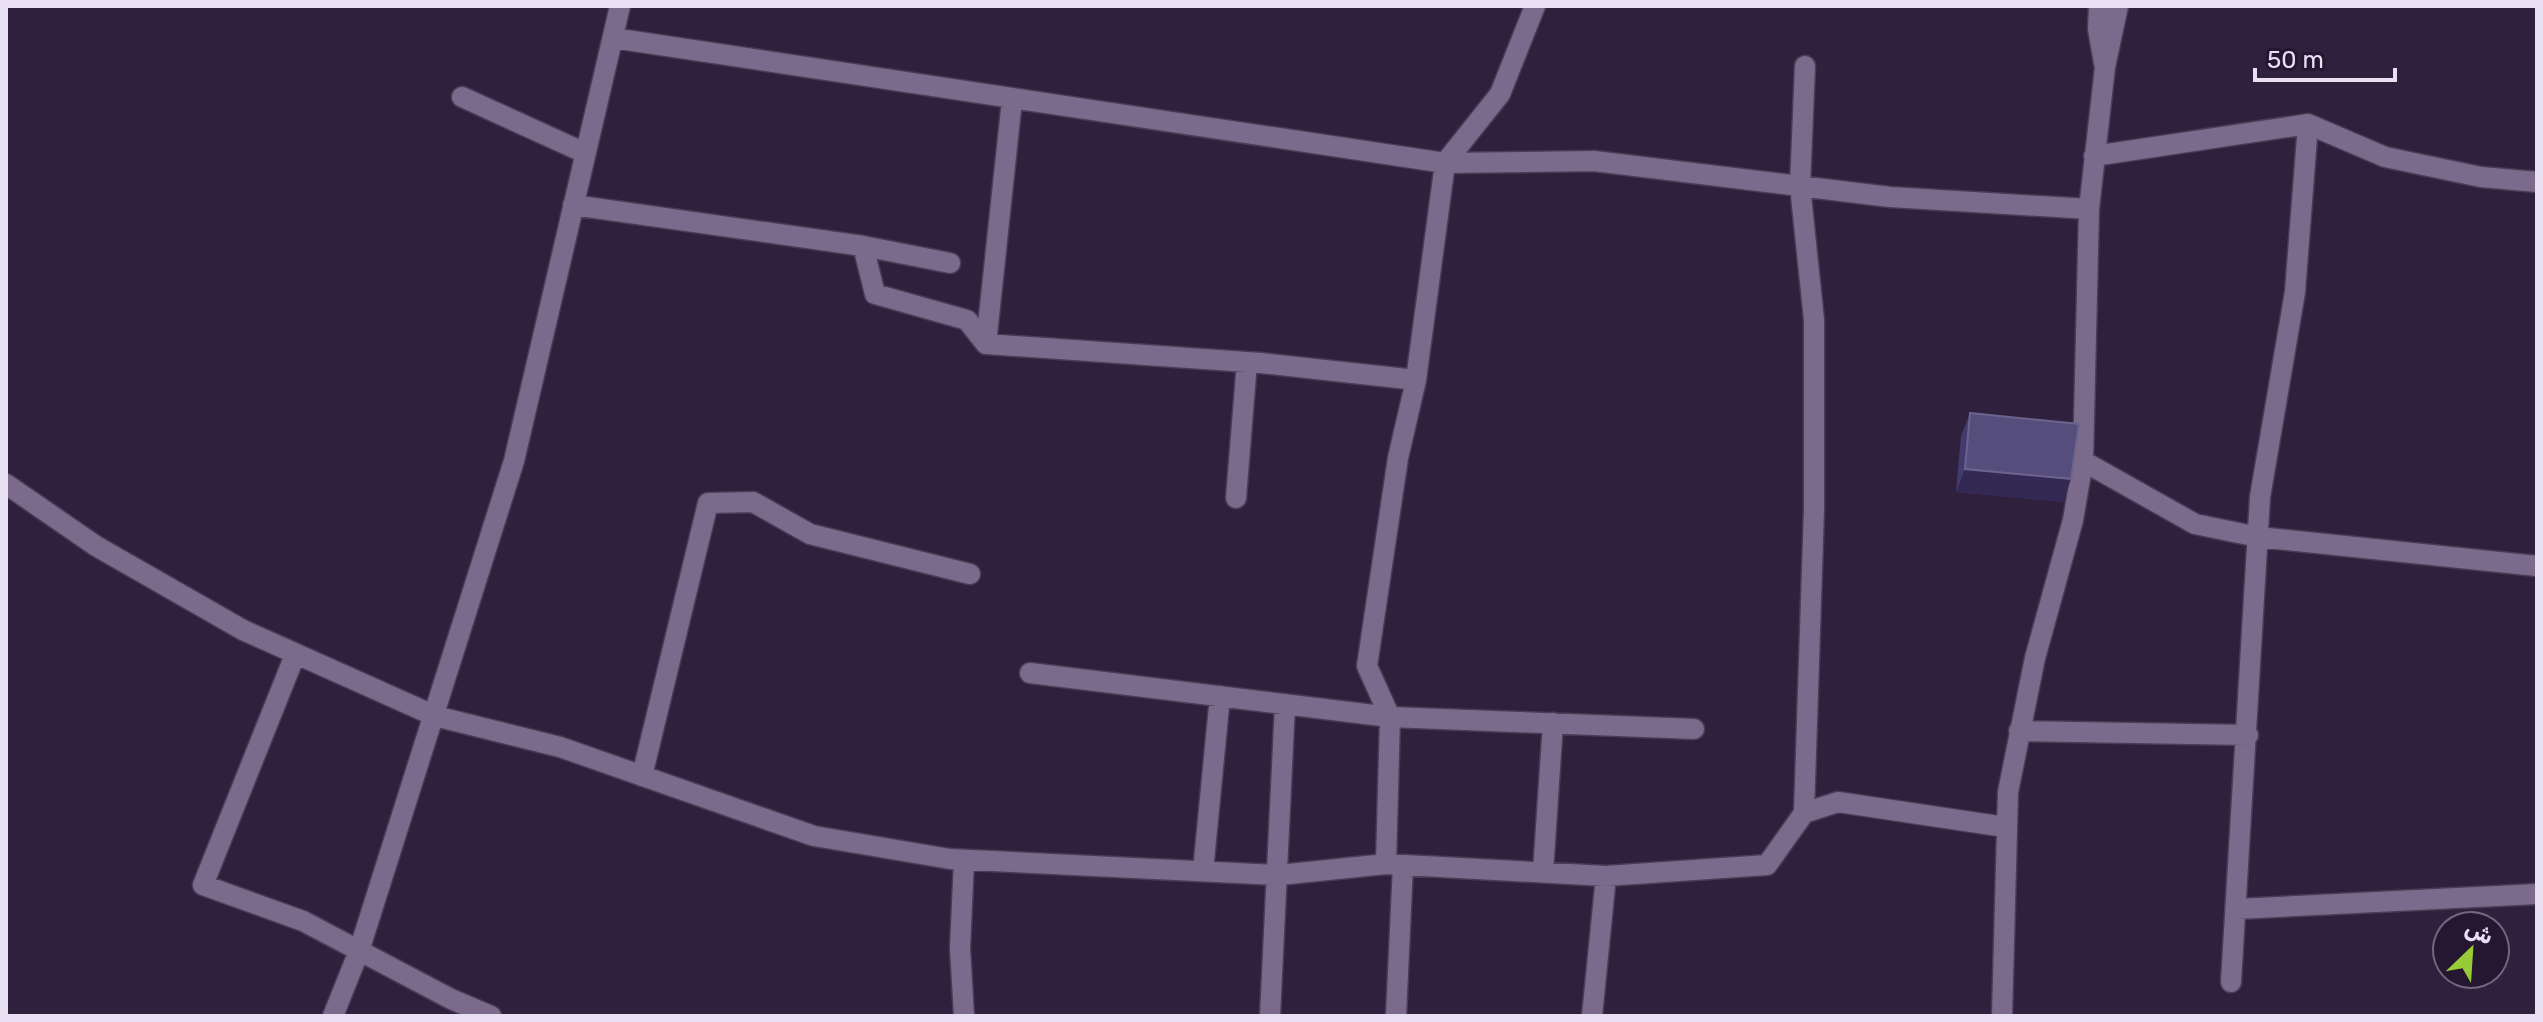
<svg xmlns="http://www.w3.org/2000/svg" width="2543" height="1022" font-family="Rubik,'Noto Sans Arabic',sans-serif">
  <rect width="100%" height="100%" fill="#2f203d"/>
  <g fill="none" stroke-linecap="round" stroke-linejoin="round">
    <g stroke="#493c55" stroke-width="23">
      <path id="minor" d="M2099 6 2098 29 2104 63
        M613 38 1445 163 1594 161 1890 197 2089 209
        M462 97 585 153
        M2094 156 2308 124 2385 157 2481 177 2537 182
        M573 205 863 246 950 263
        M863 246 875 294 967 320 986 344 1261 363 1416 380
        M986 344 1012 100
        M2083 461 2195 524 2258 537 2537 566
        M6 484 96 546 243 630 435 716 560 747 814 836 950 859 1279 875 1386 864 1606 876 1767 865 1804 813 1838 802 2005 827
        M1236 498 1247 362
        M295 655 203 885 303 921 451 999 491 1016
        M1030 673 1390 717 1694 729
        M2019 731 2248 735
        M642 776 708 503 753 502 810 534 970 574
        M1804 813 1814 509V320L1800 186 1805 66
        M964 860 960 948 964 1016
        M1386 864 1390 717 1367 666 1398 458 1416 380 1445 163 1500 94 1535 6
        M1203 871 1220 696
        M1543 872 1553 723
        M2236 909 2537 894
        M2231 982 2260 497 2295 292 2308 124
        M333 1016 359 951 514 461 620 6
        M1270 1016 1285 704
        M1396 1016 1403 865
        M1592 1016 1606 876
        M2002 1016 2008 792 2035 658 2073 520 2083 461 2089 209 2105 67 2118 6"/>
    </g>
    <use href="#minor" stroke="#7b6a8c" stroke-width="20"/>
  </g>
  <path fill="#433b6e" d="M1970 413 2063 502 1956 492 1961 436Z"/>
  <path fill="#342954" d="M1965 469 2071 479 2063 502 1956 492Z"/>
  <path fill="#554d7c" stroke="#6c648f" stroke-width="2" d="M1970 413 2079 424 2071 479 1965 469Z"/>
  <rect width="2543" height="1022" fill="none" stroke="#e9dff3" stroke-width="16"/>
  <g transform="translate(2471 950) rotate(25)"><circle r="38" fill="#251632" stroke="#73667f" stroke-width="2"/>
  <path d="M0-6L14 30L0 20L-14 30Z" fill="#98cb37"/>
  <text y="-12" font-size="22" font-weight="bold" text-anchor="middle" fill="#e9dff3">ش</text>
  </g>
  <path d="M2255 68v12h140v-12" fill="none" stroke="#e9dff3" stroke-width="4"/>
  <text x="2267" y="68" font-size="24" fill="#e9dff3" stroke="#251632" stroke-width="6" paint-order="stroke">50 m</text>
</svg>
